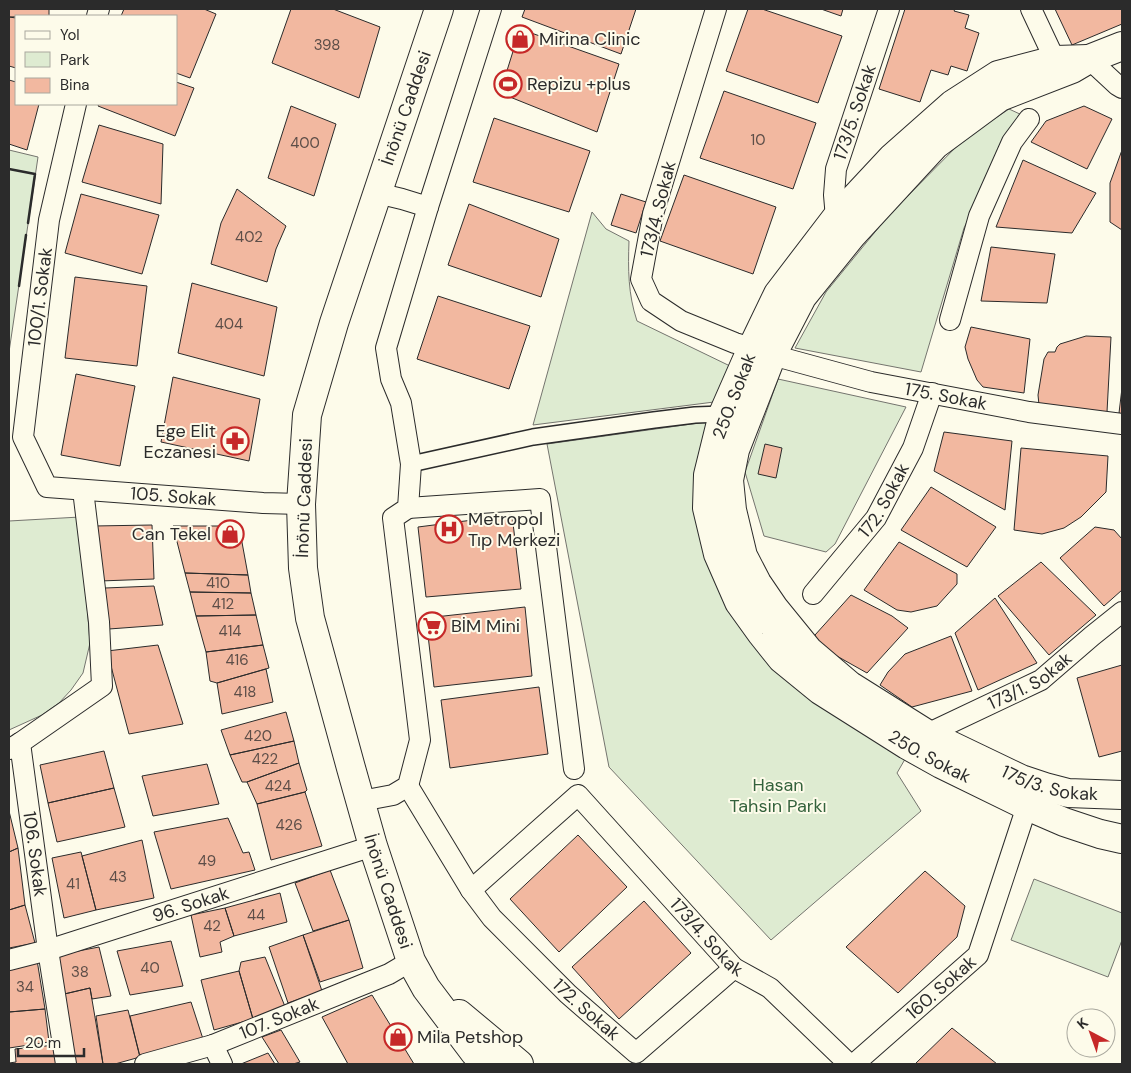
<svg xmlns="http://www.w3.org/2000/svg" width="1131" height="1073" font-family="'DM Sans',sans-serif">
  <rect width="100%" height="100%" fill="#fdfbea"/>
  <path fill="#deebd1" stroke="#74746e" d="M1009 109 1022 115 1010 134 964 228 921 372 795 348 826 292 888 216 964 139Z
    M9 150 38 157 9 352Z
    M592 212 606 229 629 241C628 269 628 294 637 321L730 366 714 402 533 425Z
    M778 379 906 407 835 544 826 552 764 536 745 472Z
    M713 421 697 500 908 754 897 773 921 811 771 940 609 767 547 444Z
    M80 517 90 643 83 673 71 690 59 703 42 715 9 730V521Z
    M1034 879 1122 913V940L1108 977 1011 940Z"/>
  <path fill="#f2b8a0" stroke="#2b2b2b" d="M9 9H49V16L9 17Z
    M124 9H204L216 14 190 78 176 73V16H121Z
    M291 9H333L380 27 359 98 272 63Z
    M525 9H636L621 54 522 17Z
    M748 9H762L842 36 818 103 726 71Z
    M821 9H843L841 16Z
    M905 9H955L954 11 969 15 965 28 979 33 967 71 951 66 948 75 931 70 920 102 879 89Z
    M1055 9H1122V24L1072 45Z
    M9 17 16 18V68L9 66Z
    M520 29 619 64 597 132 500 93Z
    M9 80 16 82V104H39L27 150 9 144Z
    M176 82 194 88 175 136 98 106 99 104H176Z
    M724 91 816 123 793 189 700 158Z
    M291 106 336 124 314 196 268 178Z
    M1084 106 1112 119 1087 169 1031 142 1046 121Z
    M494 118 590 151 569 212 473 182Z
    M99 125 163 144 161 204 82 182Z
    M1122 150V230L1110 222V183Z
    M1023 160 1096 193 1072 233 996 227Z
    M684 175 776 207 753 274 660 241Z
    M237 189 286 226 276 249 267 282 211 264 221 223Z
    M81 194 159 215 142 274 65 253Z
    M621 194 646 202 636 233 611 225Z
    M469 204 559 239 541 297 448 265Z
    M991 247 1055 254 1047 303 981 301Z
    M75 277 147 286 137 366 65 358Z
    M192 283 277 307 264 376 178 353Z
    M438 296 530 326 509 389 417 359Z
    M971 327 1030 339 1024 393 983 387 977 380 968 359 965 347Z
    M1086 336 1111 337 1107 412 1039 405 1038 395 1044 359 1048 352H1055L1057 347 1060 344Z
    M76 374 135 386 120 466 61 455Z
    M173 377 260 399 249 461 161 442Z
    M1122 388V414L1119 413Z
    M944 432 1012 441 1005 510 934 471Z
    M765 444 782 448 776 478 758 474Z
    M1021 448 1108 456 1106 492 1081 517 1064 528 1042 534 1014 530Z
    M931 487 996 527 967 567 901 530Z
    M512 515 521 589 426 597 418 527Z
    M152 525 154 579 100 581 94 526Z
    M173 526H239L248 575 185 573Z
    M1095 527 1114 530 1122 539V590L1104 606 1060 558Z
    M899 542 957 574V584L937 606 911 612 897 610 864 590Z
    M1041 562 1096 615 1049 655 998 596Z
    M185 573 248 575 251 593 190 592Z
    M154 586 163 625 109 629 100 598 105 588Z
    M190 592 251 593 256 615 196 616Z
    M851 595 892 616 908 628 867 673 819 646 815 635Z
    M995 598 1037 663 978 690 955 633Z
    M525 607 532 676 434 687 426 618Z
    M256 615 263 645 206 652 196 616Z
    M951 636 972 691 912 707 880 685 888 672 905 654Z
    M158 645 183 724 129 734 107 651Z
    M263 645 269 668 217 683 210 681 206 652Z
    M1122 665V751L1099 757 1077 678Z
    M266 669 273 702 222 714 217 683Z
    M539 687 548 754 450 768 441 700Z
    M286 712 294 741 230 755 221 730Z
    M294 741 299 763 247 782H242L230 755Z
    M104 751 114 788 48 803 40 765Z
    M299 763 307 790 305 792 257 804 247 782Z
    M207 764 219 804 153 816 142 776Z
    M114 788 125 827 57 842 48 803Z
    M305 792 322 846 271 860 257 804Z
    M9 811 18 848 9 852Z
    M228 818 243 853 249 852 255 870 171 889 154 832Z
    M578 835 627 887 559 952 510 899Z
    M142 840 154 898 96 910 82 856Z
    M18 848 25 905 9 910V852Z
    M81 852 96 910 64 918 52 858Z
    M330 870 349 920 313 931 295 883Z
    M925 871 965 906 957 937 898 993 846 947Z
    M280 893 287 922 234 936 225 908Z
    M644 901 691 953 619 1019 572 967Z
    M25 905 35 943 9 948V910Z
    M225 908 234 936 220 942 222 952 200 957 191 915Z
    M349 920 363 968 320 982 303 935Z
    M303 935 322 991 288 1003 269 947Z
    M171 941 183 986 130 995 117 951Z
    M99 947 111 996 92 999 90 988 60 995 52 956Z
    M265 957 286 1009 253 1019 239 971 241 962Z
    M37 960 45 1009 9 1012V966Z
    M239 971 253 1019 214 1030 201 980Z
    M90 988 103 1064H70L60 995Z
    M372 995 414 1064H348L322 1017Z
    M191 1002 203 1039 140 1057 130 1016Z
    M45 1009 49 1042 9 1048V1012Z
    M128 1010 140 1057 115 1064H103L96 1016Z
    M952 1028 997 1064H915Z
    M281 1030 300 1062 293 1064H279L262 1037Z
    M56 1045 58 1064H9V1063L16 1062 15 1049Z
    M268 1053 275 1064H241Z"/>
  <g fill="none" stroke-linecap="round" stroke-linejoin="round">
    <g stroke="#2b2b2b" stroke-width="18">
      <path id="pedestrian" d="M411 464 533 437 654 420 695 415 723 414"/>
    </g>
    <g stroke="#2b2b2b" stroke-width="22">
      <g id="minor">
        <path d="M716 9 653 214 641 279 651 301 681 321 735 343 752 348"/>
        <path d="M1031 9 1055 60"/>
        <path d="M97 16 99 9"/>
        <path d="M1089 59 1117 85 1122 88"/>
        <path id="s1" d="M76 104 49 220 23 437 47 487 263 503 301 504"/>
        <path d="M377 193 402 199 428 207"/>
        <path id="s2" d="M836 218 834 195 836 169 889 9"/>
        <path d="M950 320 979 216 1012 142 1029 119"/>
        <path id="s3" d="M772 355 871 382 1029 412 1122 424"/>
        <path d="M408 508 540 499 574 769"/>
        <path id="s4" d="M813 594 876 518 913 448 932 393"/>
        <path id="s5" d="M927 734 1041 680 1092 636 1122 612"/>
        <path id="s6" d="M20 743 48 950 66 1064"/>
        <path d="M10 749 20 743 102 686 99 622 83 490"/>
        <path id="s7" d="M408 786 471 890 492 918 568 994 636 1053 734 968"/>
        <path d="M361 801 393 795 408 786 420 740 393 518 408 508 411 464 401 403 391 379 386 348 428 207 491 9"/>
        <path id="s8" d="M471 890 578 795 734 968 770 988 849 1064"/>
        <path id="s9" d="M9 960 48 950 373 846"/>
        <path d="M213 1045 222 1064"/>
        <path id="s10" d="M145 1064 213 1045 389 974 411 961"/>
        <path id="s11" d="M854 1064 978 955 1027 806"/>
      </g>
    </g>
    <g stroke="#2b2b2b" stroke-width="30">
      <g id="secondary">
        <path id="s12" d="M1122 46 1089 59 1072 69 1000 97 935 145 852 235 802 297 772 355 735 450 729 480 732 510 743 556 757 583 774 608 809 651 849 685 927 734 1021 779 1045 787 1068 793 1122 795"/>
        <path id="s13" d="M1089 59 1055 60 998 75 953 104 892 158 836 218 778 294 752 348 723 414 708 475 707 508 718 554 739 602 762 634 782 659 820 690 907 745 941 764 1027 806 1064 822 1100 834 1122 839"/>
      </g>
    </g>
    <g stroke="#2b2b2b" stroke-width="30">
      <g id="primary">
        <path id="s14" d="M439 9 334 323 307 415 301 504 303 568 310 618 351 768 373 846 411 961 426 988 475 1053 484 1064"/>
        <path d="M459 1014 519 1064"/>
      </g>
    </g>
    <use href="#pedestrian" stroke="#fdfbea" stroke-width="15"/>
    <use href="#minor" stroke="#fdfbea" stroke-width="20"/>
    <use href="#secondary" stroke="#fdfbea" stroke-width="28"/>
    <use href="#primary" stroke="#fdfbea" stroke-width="28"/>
    <path stroke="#2b2b2b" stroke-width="2.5" d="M9 169 35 174 28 223
      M19 286 26 235"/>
  </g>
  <defs>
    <g id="shop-ring" transform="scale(1.4375)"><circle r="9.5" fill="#fdfbea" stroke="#c62828" stroke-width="1.5"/><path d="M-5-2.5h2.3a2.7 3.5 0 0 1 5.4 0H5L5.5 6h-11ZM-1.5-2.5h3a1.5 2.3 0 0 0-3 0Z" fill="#c62828"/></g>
    <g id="stadium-ring" transform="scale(1.4375)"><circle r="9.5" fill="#fdfbea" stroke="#c62828" stroke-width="1.5"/><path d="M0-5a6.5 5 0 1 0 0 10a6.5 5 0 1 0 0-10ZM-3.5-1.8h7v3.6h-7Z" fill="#c62828"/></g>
    <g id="pharmacy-ring" transform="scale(1.4375)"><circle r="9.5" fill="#fdfbea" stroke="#c62828" stroke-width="1.5"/><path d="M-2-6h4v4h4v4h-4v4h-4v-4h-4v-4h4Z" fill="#c62828"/></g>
    <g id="hospital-ring" transform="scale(1.4375)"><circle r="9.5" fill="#fdfbea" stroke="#c62828" stroke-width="1.5"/><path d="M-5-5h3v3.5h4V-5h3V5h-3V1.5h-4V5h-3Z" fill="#c62828"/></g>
    <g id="supermarket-ring" transform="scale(1.4375)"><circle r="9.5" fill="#fdfbea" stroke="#c62828" stroke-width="1.5"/><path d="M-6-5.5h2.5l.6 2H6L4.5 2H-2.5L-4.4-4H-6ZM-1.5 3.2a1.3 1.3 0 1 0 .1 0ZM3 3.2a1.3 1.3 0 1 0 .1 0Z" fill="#c62828"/></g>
  </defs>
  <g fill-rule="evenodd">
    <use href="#shop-ring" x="520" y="39"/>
    <use href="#stadium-ring" x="508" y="84"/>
    <use href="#pharmacy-ring" x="235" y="441"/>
    <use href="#hospital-ring" x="449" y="529"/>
    <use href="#shop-ring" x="230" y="534"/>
    <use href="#supermarket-ring" x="432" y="626"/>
    <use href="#shop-ring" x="398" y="1037"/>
  </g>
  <g text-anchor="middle" stroke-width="4" stroke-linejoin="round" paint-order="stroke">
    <g font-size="15" fill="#5d4e48">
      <text x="327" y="50">398</text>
      <text x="758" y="145">10</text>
      <text x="305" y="148">400</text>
      <text x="249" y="242">402</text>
      <text x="229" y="329">404</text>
      <text x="218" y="588">410</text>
      <text x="223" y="609">412</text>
      <text x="230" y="636">414</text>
      <text x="237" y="665">416</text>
      <text x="245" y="697">418</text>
      <text x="258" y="741">420</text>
      <text x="265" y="764">422</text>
      <text x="278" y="791">424</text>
      <text x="289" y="830">426</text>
      <text x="207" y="866">49</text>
      <text x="118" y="882">43</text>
      <text x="73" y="889">41</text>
      <text x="256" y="920">44</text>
      <text x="212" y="931">42</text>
      <text x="150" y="973">40</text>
      <text x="80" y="977">38</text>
      <text x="25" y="992">34</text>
    </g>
    <g font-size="18" fill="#2b2b2b" stroke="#fdfbea" text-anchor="start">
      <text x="539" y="45">Mirina Clinic</text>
      <text x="527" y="90">Repizu +plus</text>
      <text x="216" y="437" text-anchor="end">Ege Elit<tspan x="216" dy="21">Eczanesi</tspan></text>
      <text x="468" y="525">Metropol<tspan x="468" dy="21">Tıp Merkezi</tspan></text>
      <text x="211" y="540" text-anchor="end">Can Tekel</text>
      <text x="451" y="632">BİM Mini</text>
      <text x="417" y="1043">Mila Petshop</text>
    </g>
    <g font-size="18" fill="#2b2b2b" stroke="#fdfbea">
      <text transform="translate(406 108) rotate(-71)" y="6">İnönü Caddesi</text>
      <text dy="6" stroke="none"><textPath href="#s2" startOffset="109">173/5. Sokak</textPath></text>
      <text transform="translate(658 209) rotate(-76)" y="6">173/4. Sokak</text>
      <text transform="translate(40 297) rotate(-83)" y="6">100/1. Sokak</text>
      <text transform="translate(734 396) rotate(-69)" y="6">250. Sokak</text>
      <text dy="6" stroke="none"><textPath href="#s3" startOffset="179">175. Sokak</textPath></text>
      <text dy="6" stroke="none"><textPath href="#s1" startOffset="520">105. Sokak</textPath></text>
      <text transform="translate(304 498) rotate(-88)" y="6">İnönü Caddesi</text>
      <text dy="6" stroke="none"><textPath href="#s4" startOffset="118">172. Sokak</textPath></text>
      <text dy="6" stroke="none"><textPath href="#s5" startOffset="116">173/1. Sokak</textPath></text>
      <text dy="6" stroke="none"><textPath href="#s13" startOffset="982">250. Sokak</textPath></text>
      <text dy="6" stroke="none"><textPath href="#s12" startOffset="1085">175/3. Sokak</textPath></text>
      <text dy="6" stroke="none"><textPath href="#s6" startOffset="112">106. Sokak</textPath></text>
      <text dy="6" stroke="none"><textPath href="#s14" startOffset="915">İnönü Caddesi</textPath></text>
      <text dy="6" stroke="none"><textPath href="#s9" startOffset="190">96. Sokak</textPath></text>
      <text dy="6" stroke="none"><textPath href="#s8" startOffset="335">173/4. Sokak</textPath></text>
      <text dy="6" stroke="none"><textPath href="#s11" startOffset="116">160. Sokak</textPath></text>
      <text dy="6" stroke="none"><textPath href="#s7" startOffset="288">172. Sokak</textPath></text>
      <text dy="6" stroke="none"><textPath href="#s10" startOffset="142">107. Sokak</textPath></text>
    </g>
    <g font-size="18" fill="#34623c" stroke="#fdfbea">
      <text x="778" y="791">Hasan<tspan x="778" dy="21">Tahsin Parkı</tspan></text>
    </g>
  </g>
  <rect width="1131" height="1073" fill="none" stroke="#2b2b2b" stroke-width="20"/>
  <rect x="15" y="15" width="162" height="90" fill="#fdfbea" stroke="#a9a89e"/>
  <rect x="25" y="31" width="25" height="8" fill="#fdfbea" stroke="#a9a89e"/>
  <text x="60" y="40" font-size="15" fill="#2b2b2b">Yol</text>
  <rect x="25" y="52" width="25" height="15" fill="#deebd1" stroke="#a9a89e"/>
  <text x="60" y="65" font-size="15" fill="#2b2b2b">Park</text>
  <rect x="25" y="78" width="25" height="15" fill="#f2b8a0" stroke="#a9a89e"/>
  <text x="60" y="90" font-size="15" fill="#2b2b2b">Bina</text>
  <g transform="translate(1091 1033) rotate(319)"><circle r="24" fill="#fdfbea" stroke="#a9a89e"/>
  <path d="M0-4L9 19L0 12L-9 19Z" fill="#c62828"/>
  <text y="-8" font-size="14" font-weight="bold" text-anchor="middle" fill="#2b2b2b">K</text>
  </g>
  <path d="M18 1048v8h66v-8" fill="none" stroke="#2b2b2b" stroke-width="2.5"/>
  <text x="25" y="1048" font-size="15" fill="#2b2b2b" stroke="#fdfbea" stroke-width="4" paint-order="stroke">20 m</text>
</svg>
